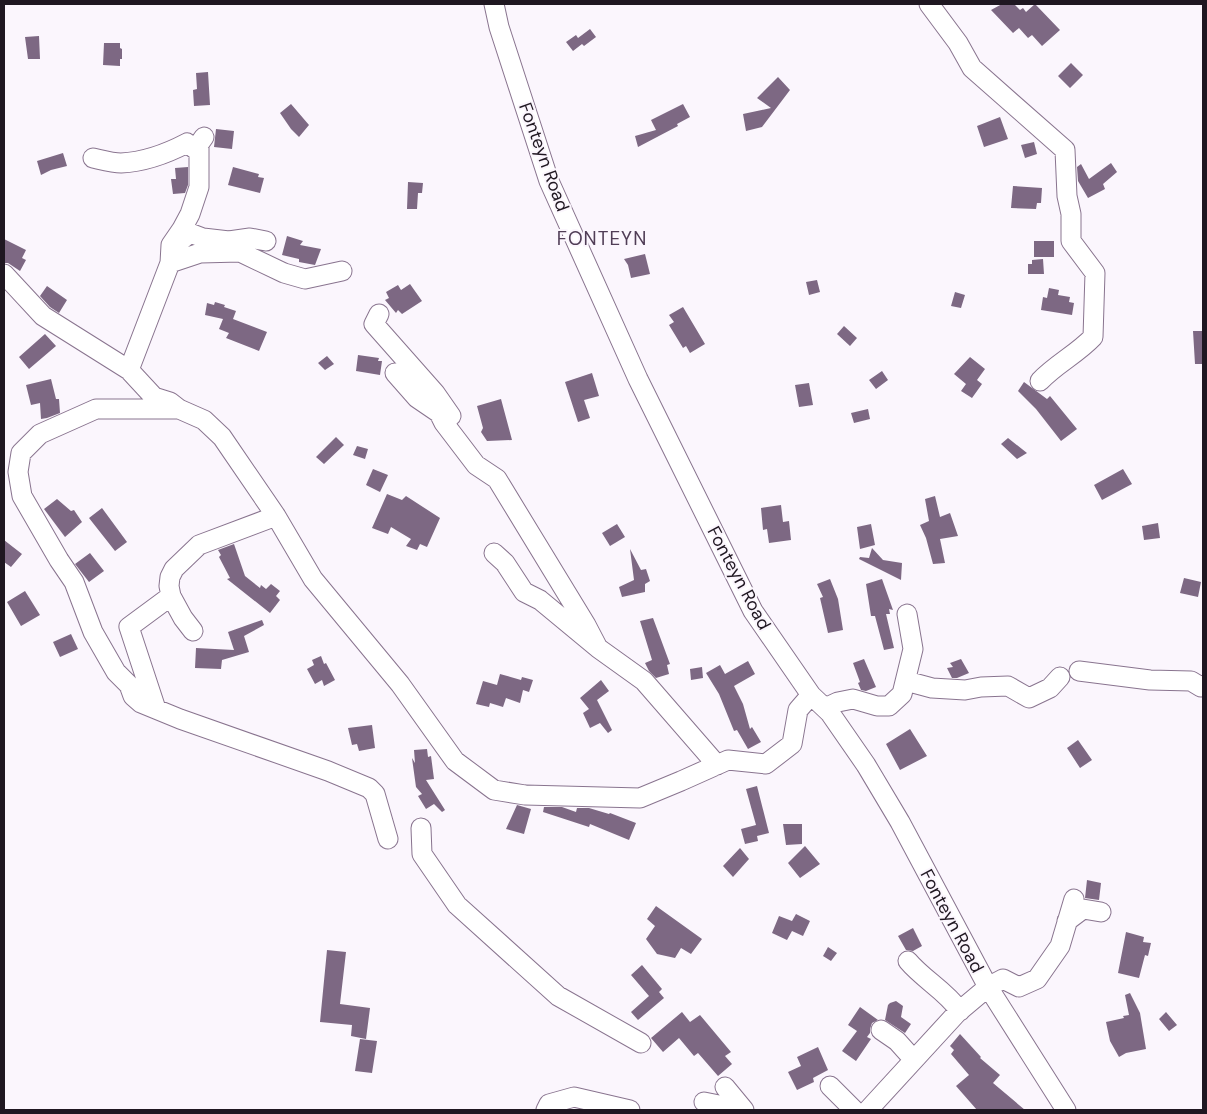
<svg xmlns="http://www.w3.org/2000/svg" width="1207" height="1114" font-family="'DM Sans',sans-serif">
  <rect width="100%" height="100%" fill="#fbf6fd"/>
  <path fill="#7d6883" d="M1002 4H1014L1020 10 1023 8 1026 12 1035 4 1060 30 1042 46 1032 35 1028 38 1019 28 1013 33 991 10Z
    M590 29 596 37 584 46 582 44 573 51 566 42 576 35 578 38Z
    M39 36 40 59H28L25 37Z
    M104 43H120V48L122 49V59H120V66L103 65Z
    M1071 63 1083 75 1070 88 1058 76Z
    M208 72 210 105 194 106 193 90 197 89 196 73Z
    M778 77 790 90 762 127 746 131 743 114 771 108 757 98Z
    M291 104 309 125 299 137 291 129 280 113Z
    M683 104 690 117 677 124 678 126 638 147 635 136 656 130 651 120Z
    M1000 117 1008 139 984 147 977 126Z
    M216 129 234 131 232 149 214 147Z
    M1034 142 1037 154 1025 158 1021 145Z
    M63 153 67 166 51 170 41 175 37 161Z
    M1111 163 1117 172 1103 184 1105 189 1088 198 1078 181 1077 167 1081 164 1089 179Z
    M188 167V185L185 193 173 194 171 179H176L175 168Z
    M233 167 259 174 258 177 264 178 260 193 228 185Z
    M408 182 423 183 422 193H418L417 209H407Z
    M1013 186 1042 188 1041 203H1037L1036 209 1011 208Z
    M287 236 303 241 300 245 321 249 315 265 299 262V259L282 255Z
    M4 239 26 250 22 258 26 260 20 271 8 263H4Z
    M1034 241H1054V257H1034Z
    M645 254 650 274 631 278 628 265 624 259Z
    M1043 259 1044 274H1028V264H1032V260Z
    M817 280 820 292 809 295 806 282Z
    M410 284 422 301 402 314 398 310 396 313 385 300 389 298 386 292 398 285 401 290Z
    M47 286 67 300 59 313 50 307 40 296Z
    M1049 288 1059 290 1058 295 1070 297 1069 302 1074 303 1072 315 1041 310 1043 297 1047 298Z
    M955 292 965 295 961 308 951 306Z
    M215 302 225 305 224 307 236 311 233 319 267 332 259 351 226 338 229 333 219 329 223 319 205 315 207 303 214 305Z
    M683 307 705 344 690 353 686 346 683 348 669 325 674 322 669 315Z
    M844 326 857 338 850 346 837 334Z
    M1193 331H1203V364H1195Z
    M45 334 56 346 29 369 19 357Z
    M358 355 379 358 378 361H382L380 375 356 371Z
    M327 356 334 364 325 370 318 363Z
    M970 357 985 369 977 380 982 384 972 398 961 391 966 384 954 374Z
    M882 371 888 380 876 389 869 380Z
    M592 373 599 396 584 400 590 418 578 422 565 382Z
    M51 379 56 399H59L60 413 47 418 41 419 40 403 31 405 26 385Z
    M1024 382 1047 399 1050 396 1077 429 1061 441 1036 409 1018 391Z
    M809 383 813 405 799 407 795 385Z
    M501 399 512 440 487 441 481 432 483 428 477 406Z
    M868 409 870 419 854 423 851 413Z
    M336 437 344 445 324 464 316 457Z
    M1008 438 1027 453 1017 459 1001 444Z
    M357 446 368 449 365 459 353 455Z
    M373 469 388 475 380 492 366 485Z
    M1123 469 1132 484 1102 500 1094 485Z
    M387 494 402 500 406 496 440 518 427 547 420 544 417 550 406 546 411 539 391 527 388 534 372 528Z
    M935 496 940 517 950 513 958 536 940 539 945 563 933 564 926 538 920 525 929 521 925 499Z
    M57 499 71 511 74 510 82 522 65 537 44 509Z
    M781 505 783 522 789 521 791 540 769 543 767 529 763 530 761 508Z
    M102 508 127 542 115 551 89 518Z
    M1158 523 1160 538 1144 540 1142 526Z
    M617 524 625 537 610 546 602 533Z
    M871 524 875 545 860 549 857 527Z
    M4 540 22 554 11 567 4 562Z
    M234 544 245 576 260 588 261 585 266 589 271 584 280 591 276 596 280 600 270 613 227 579 230 578 219 557 221 555 218 550Z
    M872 548 883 560 902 563 901 580 859 559 860 557 869 558Z
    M630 549 641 570 646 569 650 581 645 584V592L622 597 619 587 634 580Z
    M90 553 104 571 89 582 75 564Z
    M1184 578 1201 582 1198 597 1180 593Z
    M830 579 838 599 843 630 828 633 820 598 823 597 817 584Z
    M882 579 893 610 889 609 890 614H886L894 648 884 650 875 616H871L866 584Z
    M25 591 40 615 21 626 7 602Z
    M653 618 670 664 667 665 669 674 656 678 649 671 645 663 652 660 640 621Z
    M262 620 264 625 244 636 249 652 222 660 221 669 195 668 196 648 234 650 228 632Z
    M71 634 78 649 60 657 53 642Z
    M321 656 324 664 326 663 335 680 324 686 322 680 315 684 307 669 314 665 312 660Z
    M864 659 876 687 866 691 861 690 858 683 860 682 853 663Z
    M961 659 969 673 957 678H952L947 668 953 667 950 663Z
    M748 661 755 674 734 686 743 704 750 729 752 727 761 742 748 749 737 730 734 731 719 694 706 673 720 665 725 674Z
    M702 667 703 678 691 680 690 669Z
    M500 674 521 680 522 677 533 680 529 692 523 690 520 703 506 698 503 707 490 703 489 707 476 704 483 681 497 685Z
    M601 680 609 691 597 700 612 730 608 733 600 723 590 728 583 713 589 709 580 698Z
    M372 725 375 748 359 751 357 744 352 745 348 728Z
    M910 729 927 756 900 770 886 744Z
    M1078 740 1092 760 1080 768 1067 748Z
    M427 749 428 757 431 756 434 779 426 780 445 810 442 812 434 804 426 809 418 796 422 794 416 787 412 758 415 763 414 750Z
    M757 786 769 833 757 836 758 841 745 844 741 829 756 825 746 789Z
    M517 805 531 809 524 834 506 829Z
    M544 807H562L576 812 577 808H589L609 814 610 813 636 823 629 840 590 824 589 827 543 812Z
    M783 824H802V844L786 845Z
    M805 846 820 864 800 878 788 863Z
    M740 848 749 859 733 877 723 866Z
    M1087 880 1101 883 1099 900 1085 898Z
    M656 906 702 939 691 954 681 948 675 958 657 954 646 939 655 926 647 919Z
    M796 914 810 921 803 936 792 931 787 940 772 933 779 916 792 921Z
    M913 928 922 946 913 951 906 950 898 936Z
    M1126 932 1144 937 1143 942 1151 943 1148 956 1145 955 1139 978 1118 973Z
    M828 947 837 953 831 961 823 956Z
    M327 950 346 952 340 1004 370 1008 366 1039 351 1036 352 1025 320 1022Z
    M642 965 662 989 659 992 664 998 638 1020 631 1012 649 996 631 975Z
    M1130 993 1140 1013 1146 1049 1126 1053 1119 1057 1110 1041 1106 1022 1124 1018 1123 1016 1129 1015 1125 995Z
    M896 1001 903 1006 901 1017 911 1024 905 1033 885 1020 888 1005 890 1003Z
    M860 1007 878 1020 872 1023 870 1029V1033L867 1037 871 1039 856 1061 842 1051 857 1031 848 1025Z
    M682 1012 690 1022 700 1015 731 1052 725 1056 732 1064 718 1076 698 1053 694 1056 679 1038 663 1052 651 1038Z
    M1166 1012 1177 1025 1169 1031 1159 1019Z
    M960 1034 981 1057 980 1058 1000 1075 993 1083 1025 1110H977L956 1086 969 1075 951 1054 954 1050 950 1046Z
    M360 1039 377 1041 372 1073 355 1071Z
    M818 1047 828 1070 813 1078 814 1082 797 1090 788 1072 801 1066 797 1057Z"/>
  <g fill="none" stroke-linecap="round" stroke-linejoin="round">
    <g stroke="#89748f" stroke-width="21">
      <path id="minor" d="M494 4 499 27 549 181 638 379 753 611 811 695 830 713 866 765 900 822 988 987 1066 1110
        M929 4 958 43 972 68 1065 150 1067 196 1071 214V241L1095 273 1093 337C1077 354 1056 364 1040 381
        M204 137 199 144V187L190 214 182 229 171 245 170 263 129 370 154 397 170 402 179 409 204 420 222 437 276 516 313 579 400 684 455 761 494 790 525 795 640 798 681 781 728 760 766 764 792 744 798 710 811 695
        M93 158C102 160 113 163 121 163 143 162 168 153 187 143L199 152
        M176 248 178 243 190 233 203 238 229 241 250 238 266 241
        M170 263 200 253 240 252 284 273 305 279 342 271
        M4 274 43 316 129 370
        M379 314 374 324 435 393 451 416
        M395 373 417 398 439 413 444 423 476 465 497 479 586 625 598 648
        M173 409H96L40 434 21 453 18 472 22 496 59 560 74 582 93 632 116 672 129 685 133 696 141 703 180 719 328 771 369 788 375 794 388 839
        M494 553 505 563 524 592 540 600 598 648 644 681 717 765
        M171 596 169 586 170 577 174 569 199 545 276 516
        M1079 671 1150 680 1191 681 1201 687 1203 686
        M906 681 932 688 965 690 981 687 1008 686 1029 698 1050 688 1060 677
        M825 708 838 702 853 699 877 706H889L902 694 913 649 907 614
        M156 709 129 627 171 596 183 618 193 631
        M421 828 422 854 457 905 558 996 641 1043
        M1067 921 1083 909 1101 912
        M908 961C924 980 945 990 960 1011
        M881 1030 897 1041 914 1060
        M830 1086 854 1110
        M725 1087 744 1110
        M704 1102 744 1110
        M546 1110 549 1104 574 1097 630 1110
        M868 1110 957 1013 988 987 1003 979 1019 987 1037 979 1060 946 1074 899"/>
    </g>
    <use href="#minor" stroke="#fff" stroke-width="19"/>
  </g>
  <g text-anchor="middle" stroke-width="4" stroke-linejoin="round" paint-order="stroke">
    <g font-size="18" fill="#1f1721" stroke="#fbf6fd">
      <text transform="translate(544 157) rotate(70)" y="6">Fonteyn Road</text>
      <text transform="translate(739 578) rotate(62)" y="6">Fonteyn Road</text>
      <text transform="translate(952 921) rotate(62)" y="6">Fonteyn Road</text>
    </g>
    <g font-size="19" letter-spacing="1" fill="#503d56" stroke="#fbf6fd">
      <text x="602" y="245">FONTEYN</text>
    </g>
  </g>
  <rect width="1207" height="1114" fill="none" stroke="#1f1721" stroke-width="10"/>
</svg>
